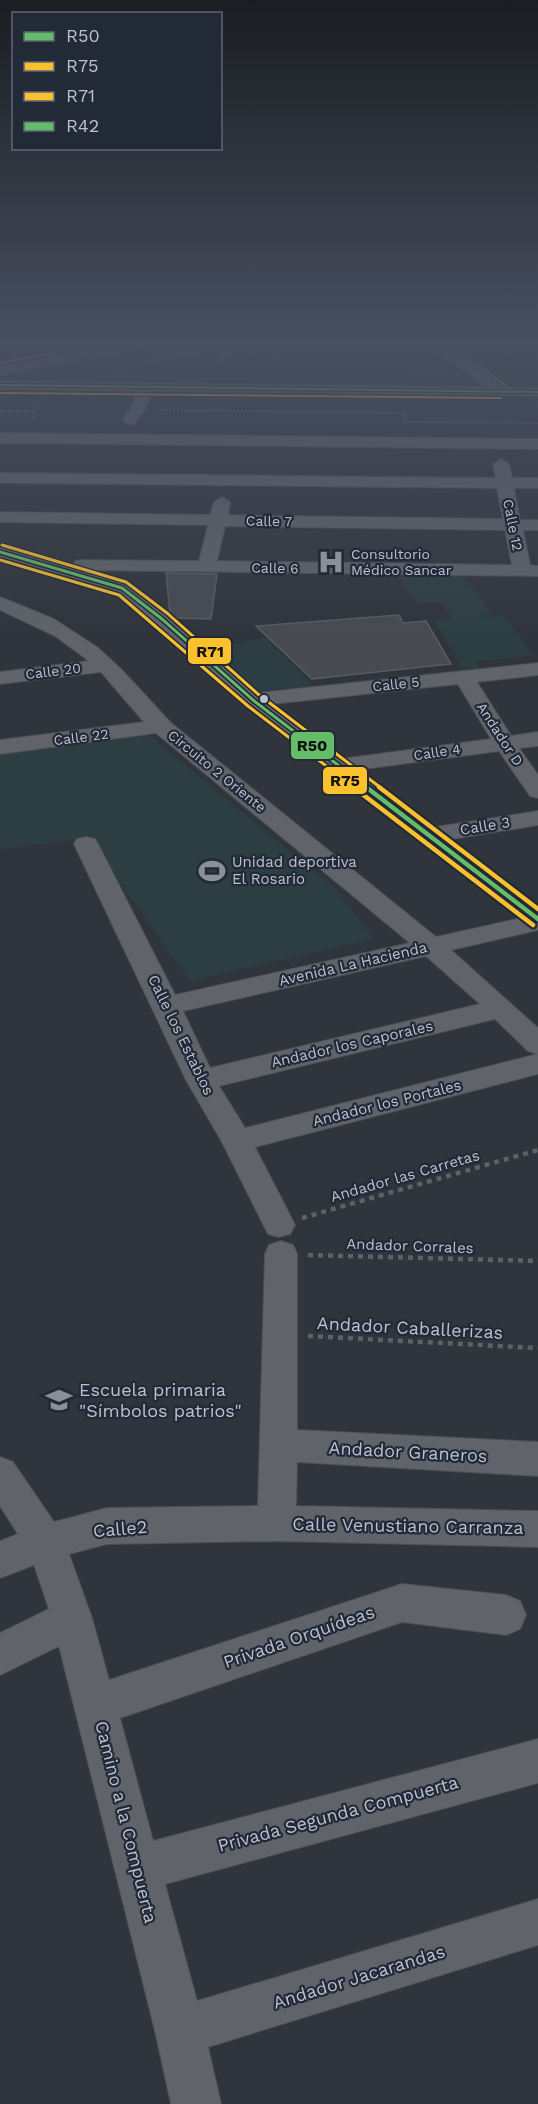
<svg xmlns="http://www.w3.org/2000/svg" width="538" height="2104" font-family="'Work Sans',sans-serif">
  <rect width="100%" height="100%" fill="#30343c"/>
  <path fill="#2d3e42" d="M396 573 463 576 493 615 468 618 505 616 534 656 476 661 479 668 464 669 434 621 452 619 443 603 417 604Z
    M264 637 308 680 310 686 254 692 212 650Z
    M146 733 339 892 373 939 190 981 88 838 0 849V753Z"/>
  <path fill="#474a51" stroke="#585c64" stroke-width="1.5" d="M166 573 217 574 211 619 176 618 170 613Z
    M399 615 403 623 426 621 451 664 312 679 256 626Z"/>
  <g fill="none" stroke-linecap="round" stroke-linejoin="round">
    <g stroke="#4c4f55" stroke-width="2">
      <path id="minor" d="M121 343H148L141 347 0 375V367Z
        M428 343H444L505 387 538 388V396L152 391 145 409 135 423 130 425 122 420 131 409 137 391 0 389V381L486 387Z
        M0 433 538 439V449L0 443Z
        M501 459 509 464 512 478H538V488H514L520 520H538V530H523L530 565 538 566V576L82 570 129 584 169 615 258 693 538 663V675L477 682 511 736 538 732V746L519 748 538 775V798L530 796 499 751 356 770 436 827 538 811V825L452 839 538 906V930L451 950 538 1028V1054L528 1051 495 1019 219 1086 245 1128 538 1054V1074L255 1147 295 1225 290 1234 279 1237 268 1234 222 1142 186 1080 74 844 77 839 86 837 95 839 98 844 175 995 410 943 156 733 0 754V740L144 722 101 672 0 684V672L89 661 55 636 0 610V597L54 619 97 647 122 670 171 723 436 937 521 918 246 704 155 623 115 592 0 558V547L74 568 72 565 75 561 81 560 199 561 208 525 0 522V512L210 515 214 502 222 497 230 502 228 515 503 519 497 488 0 483V473L496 478 493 464ZM225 526 505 530 512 565 217 561ZM458 684 491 739 341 759 272 704ZM426 956 480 1004 210 1068 183 1011Z
        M281 1241 293 1245 297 1254V1430L538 1442V1476L297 1462 296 1506 538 1511V1547L277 1541 107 1544 69 1554 92 1618 109 1680 402 1584 506 1595 520 1601 526 1615 520 1629 506 1635 402 1622 120 1718 153 1841 538 1739V1783L165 1884 197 2001 538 1899V1945L208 2047 221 2104H171L155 2031 59 1646 0 1675V1633L49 1609 34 1565 0 1578V1541L18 1534 0 1506V1457L13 1462 54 1522 107 1508 258 1506 265 1254 269 1245Z"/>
    </g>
    <path stroke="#5d6267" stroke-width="2" stroke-dasharray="2 2" stroke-linecap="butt" d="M176 343 193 352
      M279 343 275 365 442 368
      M279 346 419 345
      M0 348 24 343
      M222 363 226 343
      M498 367 515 366
      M118 369 194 352
      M157 410 404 413 405 422 538 423
      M0 411H36
      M33 418 42 400"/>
    <path stroke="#5d6267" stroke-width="4.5" stroke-dasharray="5 5" stroke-linecap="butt" d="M302 1218 538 1150
      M308 1255 538 1261
      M308 1336 538 1348"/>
    <use href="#minor" fill="#60636a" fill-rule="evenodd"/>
    <g stroke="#222a38" stroke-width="4.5">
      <path id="bus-1-far2" d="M0 385 538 392"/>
    </g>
    <g stroke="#222a38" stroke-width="6">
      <path id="bus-1-far1" d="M0 552 122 588 162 619 253 700 368 788"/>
    </g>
    <g stroke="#222a38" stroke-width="9">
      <path id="bus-1" d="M366 787 538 919"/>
    </g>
    <g stroke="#222a38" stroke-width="4.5">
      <path id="bus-2-far2" d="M0 393 501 398"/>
    </g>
    <g stroke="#222a38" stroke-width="6">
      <path id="bus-2-far1" d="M0 560 119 595 248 706 355 788"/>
    </g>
    <g stroke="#222a38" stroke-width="9">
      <path id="bus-2" d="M353 787 533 925"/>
    </g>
    <g stroke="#222a38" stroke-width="4.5">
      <path id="bus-3-far2" d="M0 363 103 343"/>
    </g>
    <g stroke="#222a38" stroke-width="6">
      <path id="bus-3-far1" d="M2 545 126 582 167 613 258 694 381 788"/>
    </g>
    <g stroke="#222a38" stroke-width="9">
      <path id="bus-3" d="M379 787 538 909"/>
    </g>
    <g stroke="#222a38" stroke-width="4.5">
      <path id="bus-4" d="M448 343 505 385"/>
    </g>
    <use href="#bus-1-far2" stroke="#64bb68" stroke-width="2"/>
    <use href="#bus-1-far1" stroke="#64bb68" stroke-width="3"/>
    <use href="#bus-1" stroke="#64bb68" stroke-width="4.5"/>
    <use href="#bus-2-far2" stroke="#fbc02d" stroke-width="2"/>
    <use href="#bus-2-far1" stroke="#fbc02d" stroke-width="3"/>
    <use href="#bus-2" stroke="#fbc02d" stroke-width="4.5"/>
    <use href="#bus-3-far2" stroke="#fbc02d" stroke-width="2"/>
    <use href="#bus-3-far1" stroke="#fbc02d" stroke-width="3"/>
    <use href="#bus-3" stroke="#fbc02d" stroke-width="4.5"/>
    <use href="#bus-4" stroke="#64bb68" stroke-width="2"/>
  </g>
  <linearGradient id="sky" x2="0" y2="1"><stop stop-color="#1a1d21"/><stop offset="0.54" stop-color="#485061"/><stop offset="1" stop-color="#485061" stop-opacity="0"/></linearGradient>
  <rect width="538" height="638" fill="url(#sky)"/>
  <defs>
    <g id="hospital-bare" transform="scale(2.07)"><path d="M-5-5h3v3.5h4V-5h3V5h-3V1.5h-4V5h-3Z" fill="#8a909a" stroke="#222a38" stroke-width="2.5" paint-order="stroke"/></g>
    <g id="stadium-bare" transform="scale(2.07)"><path d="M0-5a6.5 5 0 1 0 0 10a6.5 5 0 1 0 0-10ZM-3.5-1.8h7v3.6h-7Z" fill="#8a909a" stroke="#222a38" stroke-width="2.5" paint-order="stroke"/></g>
    <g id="school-bare" transform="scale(2.07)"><path d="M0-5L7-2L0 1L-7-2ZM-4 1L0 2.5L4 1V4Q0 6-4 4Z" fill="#8a909a" stroke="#222a38" stroke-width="2.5" paint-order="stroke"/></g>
  </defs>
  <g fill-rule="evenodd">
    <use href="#hospital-bare" x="331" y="562"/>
    <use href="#stadium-bare" x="212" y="871"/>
    <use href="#school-bare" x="59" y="1400"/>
  </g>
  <circle fill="#bbc1cc" stroke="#222a38" stroke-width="2" cx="264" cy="699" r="5"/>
  <g text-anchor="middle" stroke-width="4.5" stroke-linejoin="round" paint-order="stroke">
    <g font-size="14" fill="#bbc1cc" stroke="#222a38">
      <text transform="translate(269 521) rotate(1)" y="5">Calle 7</text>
      <text transform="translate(513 525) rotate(79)" y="5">Calle 12</text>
      <text transform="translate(275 568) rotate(1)" y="5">Calle 6</text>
      <text transform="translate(53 671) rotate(-7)" y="5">Calle 20</text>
      <text transform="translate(396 684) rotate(-6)" y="5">Calle 5</text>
      <text transform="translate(500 734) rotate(57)" y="5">Andador D</text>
      <text transform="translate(81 737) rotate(-7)" y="5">Calle 22</text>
      <text transform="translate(437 752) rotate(-8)" y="5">Calle 4</text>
      <text transform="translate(217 771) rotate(39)" y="5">Circuito 2 Oriente</text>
    </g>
    <g font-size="14" fill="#bbc1cc" stroke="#222a38" text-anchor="start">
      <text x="351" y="559">Consultorio<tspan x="351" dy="16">Médico Sancar</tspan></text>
    </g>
    <g font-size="15" fill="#bbc1cc" stroke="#222a38">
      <text transform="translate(485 826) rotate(-9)" y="5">Calle 3</text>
      <text transform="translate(353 964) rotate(-13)" y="5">Avenida La Hacienda</text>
      <text transform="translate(181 1035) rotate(64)" y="5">Calle los Establos</text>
      <text transform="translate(352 1044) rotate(-13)" y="5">Andador los Caporales</text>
      <text transform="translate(387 1103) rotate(-14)" y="5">Andador los Portales</text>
      <text transform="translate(405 1176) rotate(-16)" y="5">Andador las Carretas</text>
      <text transform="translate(410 1246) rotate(2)" y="5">Andador Corrales</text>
    </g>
    <g font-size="15" fill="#bbc1cc" stroke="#222a38" text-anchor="start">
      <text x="232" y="867">Unidad deportiva<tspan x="232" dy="17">El Rosario</tspan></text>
    </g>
    <g font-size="18" fill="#bbc1cc" stroke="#222a38">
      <text transform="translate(410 1328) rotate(3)" y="6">Andador Caballerizas</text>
      <text transform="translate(408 1452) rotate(3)" y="6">Andador Graneros</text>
      <text transform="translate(408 1526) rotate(1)" y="6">Calle Venustiano Carranza</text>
      <text transform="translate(120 1529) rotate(-5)" y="6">Calle2</text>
      <text transform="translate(299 1637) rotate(-19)" y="6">Privada Orquídeas</text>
      <text transform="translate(338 1814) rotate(-15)" y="6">Privada Segunda Compuerta</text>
      <text transform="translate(126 1822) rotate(76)" y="6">Camino a la Compuerta</text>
      <text transform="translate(359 1977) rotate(-17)" y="6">Andador Jacarandas</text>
    </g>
    <g font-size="18" fill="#bbc1cc" stroke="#222a38" text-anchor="start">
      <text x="79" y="1396">Escuela primaria<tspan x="79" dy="21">"Símbolos patrios"</tspan></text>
    </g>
  </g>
  <g stroke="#222a38" stroke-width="2">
    <rect x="187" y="637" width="45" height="28" rx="6" fill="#fbc02d"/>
    <rect x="290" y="731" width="45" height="29" rx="6" fill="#64bb68"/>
    <rect x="322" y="766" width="46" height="29" rx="6" fill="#fbc02d"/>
  </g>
  <g font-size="16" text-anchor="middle" font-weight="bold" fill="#111">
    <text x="210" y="657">R71</text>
    <text x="312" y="751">R50</text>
    <text x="345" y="786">R75</text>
  </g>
  <rect x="12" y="12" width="210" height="138" fill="#222a38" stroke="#5f6673" stroke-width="1.5"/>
  <rect x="24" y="32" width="30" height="9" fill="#64bb68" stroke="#5f6673" stroke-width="1.5"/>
  <text x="66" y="42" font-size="18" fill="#bbc1cc">R50</text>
  <rect x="24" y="62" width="30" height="9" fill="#fbc02d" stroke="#5f6673" stroke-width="1.5"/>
  <text x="66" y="72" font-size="18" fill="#bbc1cc">R75</text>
  <rect x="24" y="92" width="30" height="9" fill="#fbc02d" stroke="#5f6673" stroke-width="1.5"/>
  <text x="66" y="102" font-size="18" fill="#bbc1cc">R71</text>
  <rect x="24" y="122" width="30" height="9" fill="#64bb68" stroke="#5f6673" stroke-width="1.5"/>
  <text x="66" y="132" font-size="18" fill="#bbc1cc">R42</text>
</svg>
